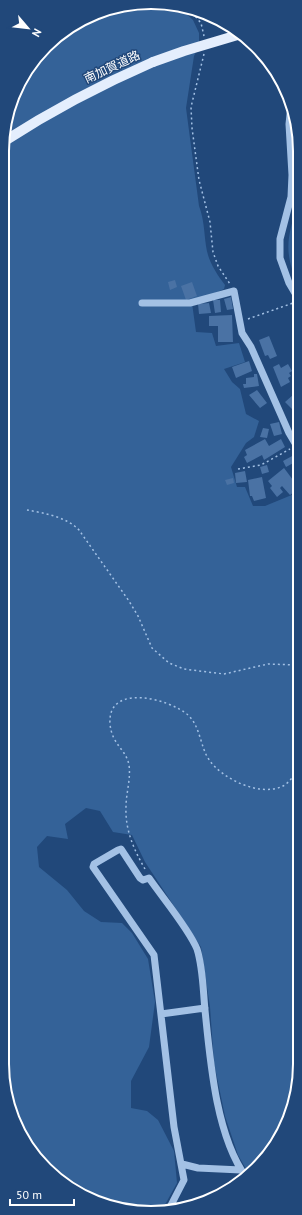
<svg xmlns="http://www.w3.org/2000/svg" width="302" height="1215" font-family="'PT Sans','Noto Sans JP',sans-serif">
  <rect width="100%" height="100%" fill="#21487a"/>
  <path fill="#346298" d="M171 3 180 8 193 20 199 33V46L194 56 186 108 199 206C204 219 204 231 206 246 208 261 216 273 225 285L224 289 192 303 196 332 212 333 216 346 239 343 245 362 224 369 232 382 240 389 246 414 259 421 254 437 246 443 231 467 237 487H245L253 506H265L299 492V1084L280 1138 249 1174 238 1155 225 1116 214 1063 210 1007 201 947 145 862 132 835 113 832 100 811 86 808 65 824 68 839 47 836 37 847 39 867 67 890 84 911 101 922 122 923 132 933 148 959 155 1002 149 1047 131 1081V1108L147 1111 158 1120 174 1151 177 1183 162 1210 141 1213 85 1198 39 1162 13 1121 2 1064 3 131 22 76 60 33 113 7Z
    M299 200V286C282 251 288 235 299 200Z"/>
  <path fill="#4a72a4" d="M175 280 177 287 170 290 168 282Z
    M192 282 197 296 186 300 181 286Z
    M231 297 233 309 227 310 224 299Z
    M213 300H220L221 312 215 313Z
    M209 303 211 313 199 314 198 304Z
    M232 315 233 342H218V326H209V316Z
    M269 336 277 356 270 359 268 355 265 356 259 340Z
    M249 361 252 371 236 378 232 367Z
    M279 364 281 368 288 364 292 371 289 373 291 376 288 378 290 382 281 387 273 367Z
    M254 374H257L259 386 244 388 243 384H246V378L254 377Z
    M257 390 267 403 260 408 249 395Z
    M293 395 296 398 299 396V416L285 402Z
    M279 422 282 434 274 436 270 424Z
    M263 428 269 429 267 438 260 437Z
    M265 439 269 446 281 439 285 447 264 460 262 455 247 463 244 457 247 455 245 450Z
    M294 455 297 461 286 467 283 461Z
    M267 465 269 472 262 474 260 467Z
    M284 468 299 488 290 495 282 486 280 488 283 492 277 497 270 488 272 486 268 481Z
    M245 471 247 482 236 483 235 473Z
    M262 477 266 498 254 501 252 496H250L248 480Z
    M233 478 234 483 227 485 225 480Z"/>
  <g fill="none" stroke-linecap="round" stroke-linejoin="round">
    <path stroke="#a3c1e5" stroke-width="1.5" stroke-dasharray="2 3" stroke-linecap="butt" d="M189 9 201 23 204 36
      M204 54 191 107 192 128 199 180 210 222 213 252 218 266 230 284
      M248 319 293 303
      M295 428 299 425
      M238 469 261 465 290 449
      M27 510C44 513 67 517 79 530L129 601 138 616 152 648 169 663 184 669 224 674 268 664 299 665
      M145 869C134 850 125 830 126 807 126 793 131 779 129 765 126 749 112 745 110 724 107 682 170 699 188 715 201 727 200 748 210 761 224 780 261 797 283 786 289 783 295 774 299 768"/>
    <path stroke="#a3c1e5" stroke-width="7" d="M291 105 289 124 292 175 291 197 280 239V258L289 283 299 300
      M142 303H190L234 291 242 333 251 347 289 433 299 450
      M161 1014 205 1008
      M182 1164 198 1168 241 1170
      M169 1209 184 1180 174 1127 154 955 93 867 94 864 118 850 121 849 140 878 143 880 149 878C162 897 189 929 197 949 203 968 203 990 205 1010 210 1060 216 1136 246 1177"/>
    <path stroke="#e4eefd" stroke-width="10" d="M3 142C51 111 100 85 153 62"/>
    <path stroke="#e4eefd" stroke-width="10" d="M153 62 184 51 241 34"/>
  </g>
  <g text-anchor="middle" stroke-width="3" stroke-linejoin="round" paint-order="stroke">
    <g font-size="12" fill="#fff" stroke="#21487a">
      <text transform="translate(112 67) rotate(-25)" y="4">南加賀道路</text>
    </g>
  </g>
  <path d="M0 0H302V1215H0ZM151 9H151A142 142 0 0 1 293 151V1064A142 142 0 0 1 151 1206H151A142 142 0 0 1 9 1064V151A142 142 0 0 1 151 9Z" fill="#21487a" fill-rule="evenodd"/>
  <path fill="none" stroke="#fff" stroke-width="2" d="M151 9H151A142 142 0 0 1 293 151V1064A142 142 0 0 1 151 1206H151A142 142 0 0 1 9 1064V151A142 142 0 0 1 151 9Z"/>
  <g transform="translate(28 28) rotate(118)" stroke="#21487a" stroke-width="3" paint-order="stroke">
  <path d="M0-3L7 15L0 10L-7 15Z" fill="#ffffff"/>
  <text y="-6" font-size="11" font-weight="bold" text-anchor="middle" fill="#ffffff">N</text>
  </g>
  <path d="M10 1199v6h64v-6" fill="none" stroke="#ffffff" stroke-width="2"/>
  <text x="16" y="1199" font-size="12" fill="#ffffff" stroke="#21487a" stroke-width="3" paint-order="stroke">50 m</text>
</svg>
